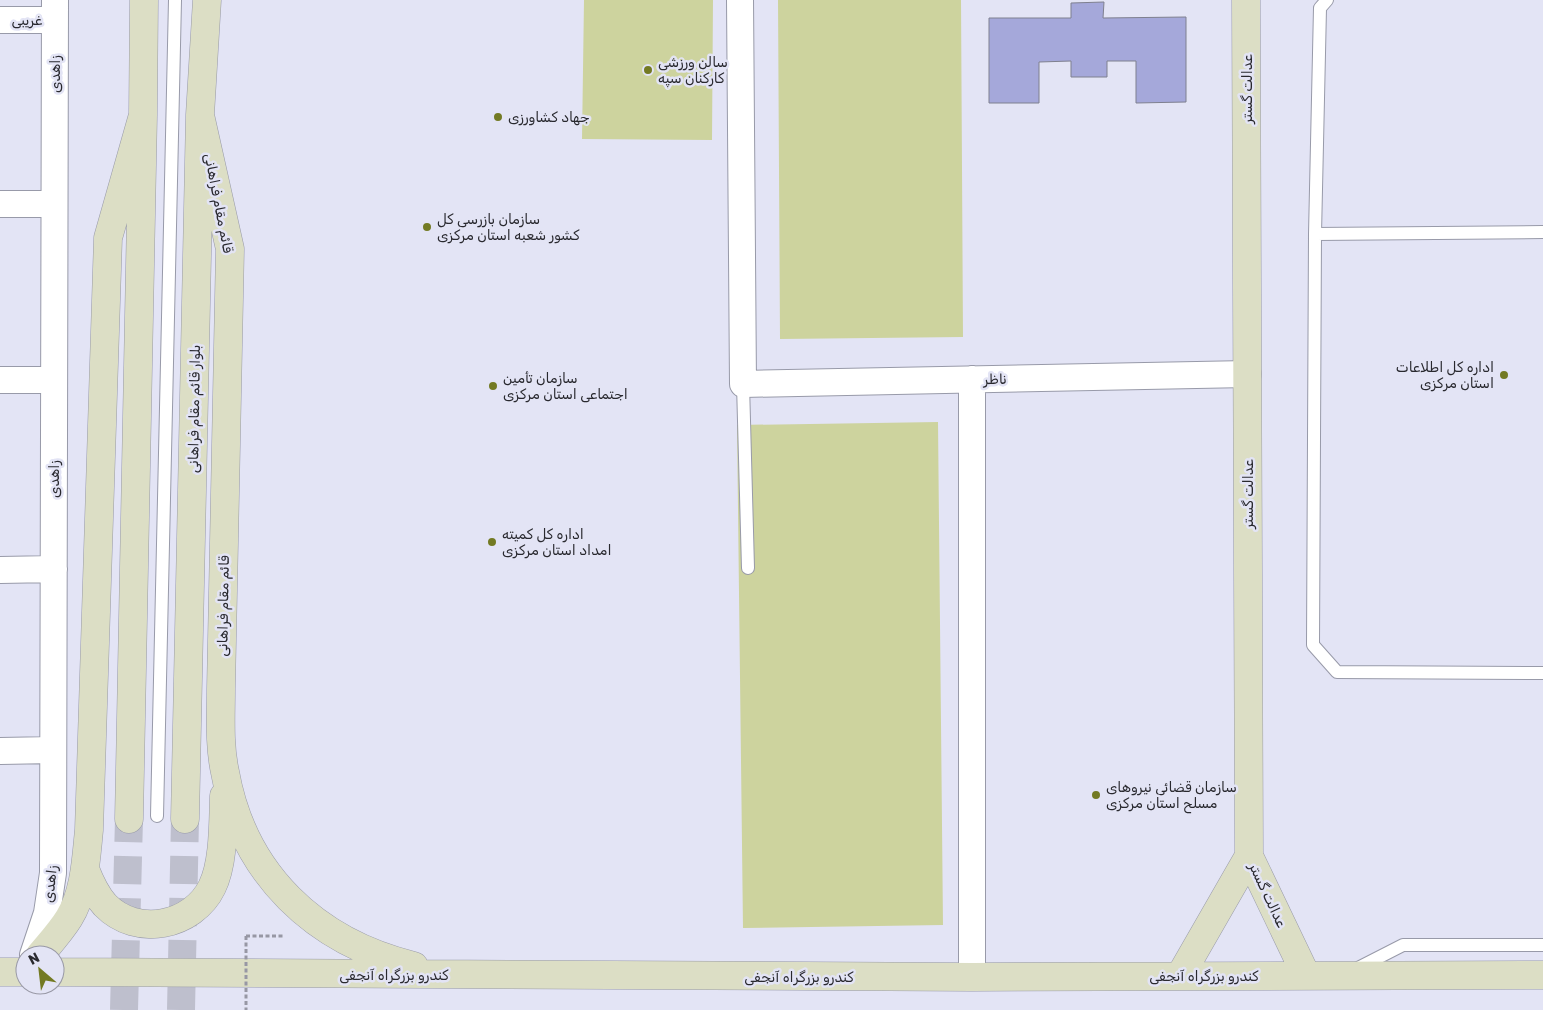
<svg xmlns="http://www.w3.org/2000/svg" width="1543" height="1010" font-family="Rubik,Cairo,sans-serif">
  <rect width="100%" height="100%" fill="#e3e4f5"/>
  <path fill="#cdd39e" d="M584 0H713L712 140 582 139Z
    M778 0H961L963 337 780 339Z
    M938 422 943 925 743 928 737 425Z"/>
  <path fill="#a5a8da" stroke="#7f808f" d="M1104 2 1103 18 1186 17V102L1136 103V61H1107V77H1071V61L1039 62V103H989V18H1071V3Z"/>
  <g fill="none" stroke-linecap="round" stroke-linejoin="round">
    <path stroke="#bebfcd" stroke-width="28" stroke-dasharray="28 14" stroke-linecap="butt" d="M124 1010 129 819
      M181 1010 185 819"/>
    <g stroke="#989aa9" stroke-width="14">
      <path id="lane" d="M1327 0 1320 8 1315 234 1313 645 1337 672 1543 673
        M1315 234 1543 232
        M743 384 748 568
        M157 816 175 0
        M1356 969 1403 945H1543"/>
    </g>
    <g stroke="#989aa9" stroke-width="28">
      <path id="street" d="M740 0 743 384 1248 374
        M0 20H55
        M0 204H54
        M972 379V977
        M0 380H54
        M0 570 54 569
        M0 751 53 750
        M33 955 47 913 53 873 55 0"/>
    </g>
    <g stroke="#989aa9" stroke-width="29">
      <path id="secondary" d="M1246 0 1249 856 1306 975
        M200 115 230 249 221 689C221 716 219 745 225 772 243 874 315 942 414 966
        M129 819 143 115 144 0
        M185 819 200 115 207 0
        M85 869C90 882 96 895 105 905 137 938 193 926 212 887 224 863 223 822 224 796
        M40 955C50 943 61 931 69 918 85 892 86 859 89 830L108 238 143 115
        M0 972H25
        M55 972 972 977 1543 975
        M1180 976 1249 856"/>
    </g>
    <path stroke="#9797a4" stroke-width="3" stroke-dasharray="4 2.5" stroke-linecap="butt" d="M246 936H283"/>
    <use href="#lane" stroke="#fff" stroke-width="12"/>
    <use href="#street" stroke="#fff" stroke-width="26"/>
    <use href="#secondary" stroke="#dcdec5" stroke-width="28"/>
    <path stroke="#9797a4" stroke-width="3" stroke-dasharray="4 2.5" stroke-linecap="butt" d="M246 936V1010"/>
  </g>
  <g fill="#737a23" stroke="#e3e4f5" stroke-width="2">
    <circle cx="648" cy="70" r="5"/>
    <circle cx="498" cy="117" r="5"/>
    <circle cx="427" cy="227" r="5"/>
    <circle cx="1504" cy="375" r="5"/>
    <circle cx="493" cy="386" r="5"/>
    <circle cx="492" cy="542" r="5"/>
    <circle cx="1096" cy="795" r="5"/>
  </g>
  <g text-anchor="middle" stroke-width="5" stroke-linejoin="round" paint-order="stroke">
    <g font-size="14" fill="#29292f" stroke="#e3e4f5">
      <text x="27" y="25">غریبی</text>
      <text transform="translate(55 74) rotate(-90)" y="5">زاهدی</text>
      <text transform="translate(1247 89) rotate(-90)" y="5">عدالت گستر</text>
      <text transform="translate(219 203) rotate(79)" y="5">قائم مقام فراهانی</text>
      <text transform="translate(995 379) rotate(-1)" y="5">ناظر</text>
      <text transform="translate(194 409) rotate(-89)" y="5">بلوار قائم مقام فراهانی</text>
      <text transform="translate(54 479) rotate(-90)" y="5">زاهدی</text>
      <text transform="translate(1248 494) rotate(-90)" y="5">عدالت گستر</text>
      <text transform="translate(223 606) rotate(-89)" y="5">قائم مقام فراهانی</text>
      <text transform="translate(50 884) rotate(-84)" y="5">زاهدی</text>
      <text transform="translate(1268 895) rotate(65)" y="5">عدالت گستر</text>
      <text x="394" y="980">کندرو بزرگراه آنجفی</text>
      <text x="1204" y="981">کندرو بزرگراه آنجفی</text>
      <text x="799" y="982">کندرو بزرگراه آنجفی</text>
    </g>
    <g font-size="14" fill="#29292f" stroke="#e3e4f5" text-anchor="start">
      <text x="658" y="67">سالن ورزشی<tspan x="658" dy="16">کارکنان سپه</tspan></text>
      <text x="508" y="122">جهاد کشاورزی</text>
      <text x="437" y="224">سازمان بازرسی کل<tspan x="437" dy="16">کشور شعبه استان مرکزی</tspan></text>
      <text x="1494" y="372" text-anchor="end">اداره کل اطلاعات<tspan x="1494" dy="16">استان مرکزی</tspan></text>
      <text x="503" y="383">سازمان تأمین<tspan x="503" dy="16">اجتماعی استان مرکزی</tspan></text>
      <text x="502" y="539">اداره کل کمیته<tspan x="502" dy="16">امداد استان مرکزی</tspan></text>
      <text x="1106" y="792">سازمان قضائی نیروهای<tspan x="1106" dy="16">مسلح استان مرکزی</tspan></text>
    </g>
  </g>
  <g transform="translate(40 970) rotate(332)"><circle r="24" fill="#e3e4f5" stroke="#9999a6"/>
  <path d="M0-4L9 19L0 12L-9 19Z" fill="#737a23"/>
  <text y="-8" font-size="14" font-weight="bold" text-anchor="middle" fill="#29292f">N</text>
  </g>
</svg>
